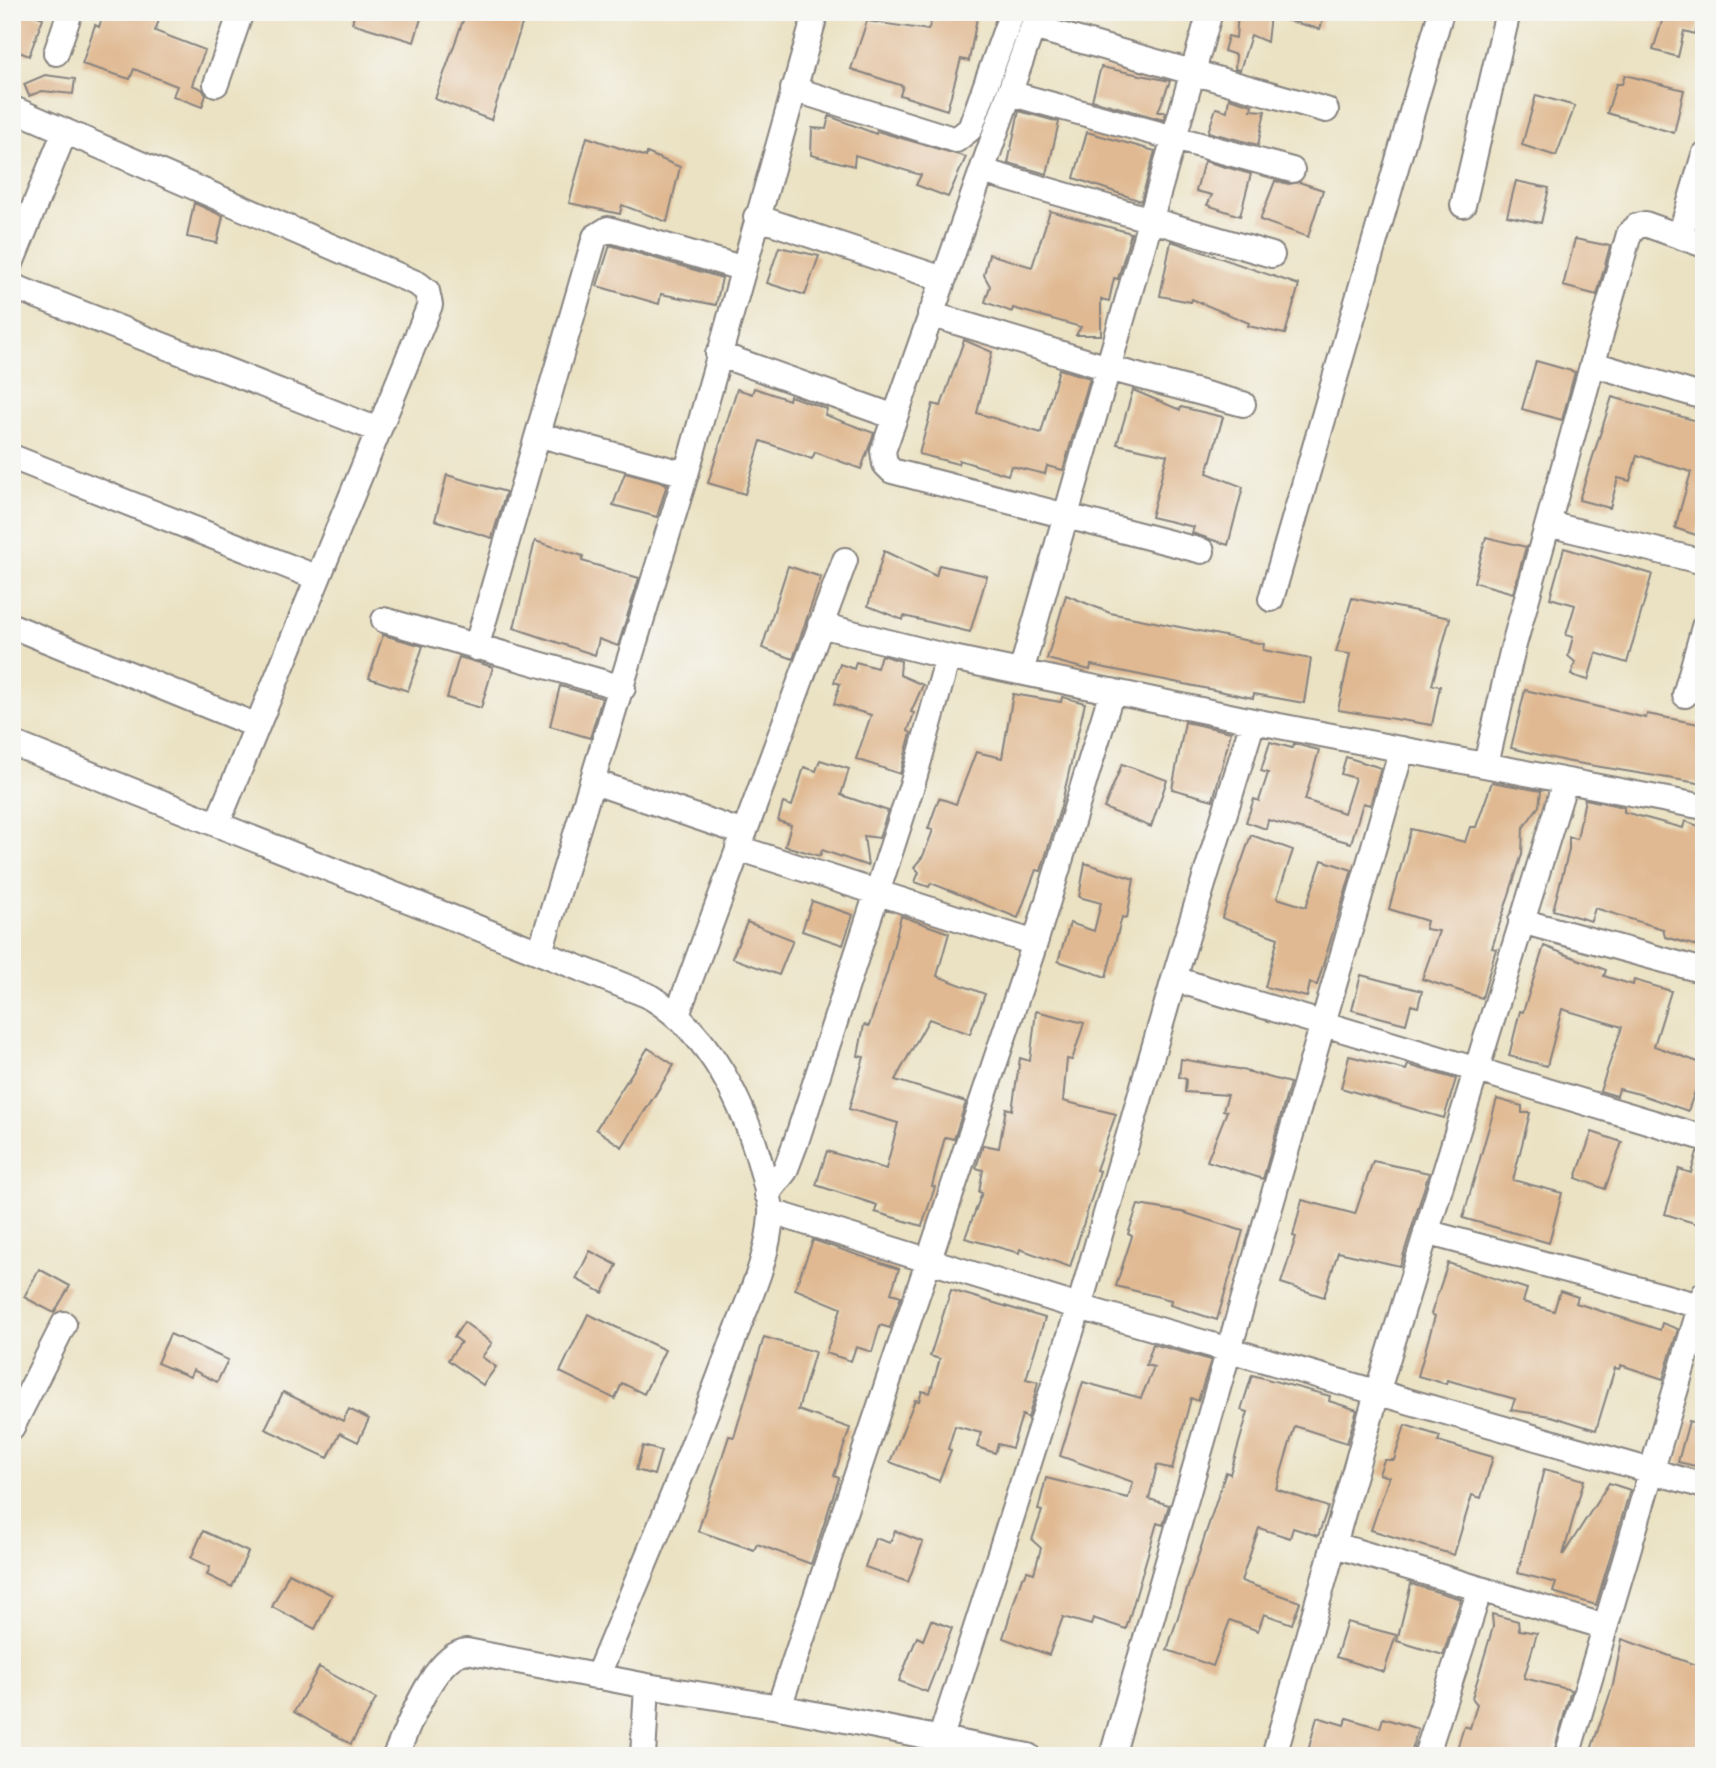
<svg xmlns="http://www.w3.org/2000/svg" width="1716" height="1768" font-family="Delius,sans-serif">
  <rect width="100%" height="100%" fill="#f6f6f2"/>
  <filter id="ink" filterUnits="userSpaceOnUse"><feTurbulence type="fractalNoise" baseFrequency=".0143" numOctaves="2"/><feDisplacementMap in="SourceGraphic" scale="14" xChannelSelector="R" yChannelSelector="G"/><feConvolveMatrix kernelMatrix="1 2 1 2 8 2 1 2 1" color-interpolation-filters="sRGB"/></filter>
  <filter id="wash" filterUnits="userSpaceOnUse"><feTurbulence type="fractalNoise" baseFrequency=".00686" numOctaves="4" result="noise"/><feDisplacementMap in="SourceGraphic" scale="28" xChannelSelector="R" yChannelSelector="G"/><feGaussianBlur stdDeviation="1.57" result="paint"/><feColorMatrix in="noise" values="0 0 0 0 0 0 0 0 0 0 0 0 0 0 0 0 0 1.4 0 .05"/><feComposite in="paint" operator="in"/></filter>
  <g filter="url(#wash)">
    <rect width="100%" height="100%" fill="#ebe2c3"/>
    <g id="blocks">
      <path fill="#e0b992" d="M12 12H27L43 18 29 56 12 49Z
        M104 12H162L155 31 205 50 192 85 202 89 206 95 202 107 173 96 177 86 134 69 130 79 82 64 95 25 99 27Z
        M355 12H412L422 15 414 42 352 23Z
        M466 12H502L523 21 491 120 435 99Z
        M935 12H978L969 61 961 59 947 110 900 95 903 86 851 69 867 21 928 30Z
        M1238 12 1270 15 1267 42 1251 35 1240 70 1235 69 1236 55 1224 51 1228 36 1236 38Z
        M1274 12H1325L1320 29 1273 17Z
        M1665 12 1699 22 1695 34 1684 31 1678 57 1653 50Z
        M1101 67 1170 81 1158 112H1166L1164 120 1092 100Z
        M45 75 75 79 73 94 42 91 29 96 24 84Z
        M1625 75 1684 90 1674 133 1607 113 1616 84H1622Z
        M1536 95 1575 106 1556 156 1522 145Z
        M1229 98 1252 105 1251 110 1265 111 1258 145 1208 132 1216 108 1227 111Z
        M1019 111 1059 122 1047 174 1008 163Z
        M829 116 876 134 877 131 966 157 948 197 916 185 921 175 855 155 854 166 811 155 812 128 826 129Z
        M1087 132 1155 151 1141 201 1074 178Z
        M587 137 646 157 647 153 680 167 667 222 622 205 620 214 569 203Z
        M1204 161 1251 174 1240 216 1207 205 1212 195 1196 191Z
        M1275 181 1289 184 1299 182 1323 190 1308 237 1260 220Z
        M1516 181 1549 188 1541 223 1507 216Z
        M194 203 223 216 217 243 187 237Z
        M1050 211 1131 233 1118 279 1114 278 1109 301 1101 299V335H1076L1081 327 1013 308 1012 312 985 302 990 286 984 275 989 254 1032 267Z
        M1575 239 1610 246 1597 295 1563 286Z
        M1171 241 1299 285 1285 334 1248 326 1249 323 1192 299 1191 302 1160 296Z
        M610 245 722 278 716 305 661 294 659 304 597 286Z
        M779 247 819 256 805 295 767 283Z
        M964 340 992 352 977 413 1041 433 1059 369 1090 378 1063 470 1047 466 1045 474 1011 466 1008 475 959 460 958 464 919 454 933 404 941 406Z
        M1536 361 1575 372 1562 420 1522 409Z
        M754 388 789 400 790 396 827 409 825 415 874 433 861 469 815 452 812 459 761 441 745 494 708 483 737 389 752 394Z
        M1133 390 1180 410 1181 407 1223 417 1207 473 1243 487 1228 545 1192 533 1194 527 1151 517 1167 455 1117 444Z
        M1612 397 1704 423V521L1700 520 1696 535 1675 528 1691 472 1637 455 1630 481 1618 478 1610 508 1579 500Z
        M625 473 667 484 657 517 613 505Z
        M447 475 506 492 492 538 435 520Z
        M1486 537 1526 547 1513 593 1474 582Z
        M535 541 583 556 582 561 639 578 618 646 599 639 595 655 514 628Z
        M1564 548 1652 574 1627 663 1596 653 1588 680 1571 675 1575 662 1568 656 1573 637 1566 635 1575 605 1550 598Z
        M884 551 936 576 939 565 987 576 970 632 904 616 903 620 868 606Z
        M788 566 821 577 793 659 762 648Z
        M1066 595 1110 613 1264 644 1263 650 1311 659 1304 703 1254 694 1253 698 1091 665 1090 670 1047 659Z
        M1352 598 1450 618 1432 685 1440 686 1432 725 1338 710 1350 654 1336 652Z
        M383 635 423 646 408 691 369 678Z
        M881 655 901 661 900 675 923 685 911 712 914 713 908 731 911 733 900 774 856 759 871 715 834 704 840 684 834 682 840 664 854 669 856 662 877 668Z
        M459 657 493 667 481 708 447 698Z
        M560 686 602 698 590 738 550 726Z
        M1525 690 1646 718 1647 714 1704 725V784L1565 761 1511 748Z
        M1013 694 1061 702 1062 697 1085 703 1061 806 1041 871 1036 870 1018 918 931 883 929 887 915 882 919 872 914 867 923 856 933 830 928 829 939 798 956 804 976 752 1002 758Z
        M1185 722 1231 732 1213 800 1172 789Z
        M1270 742 1292 748 1294 744 1319 750 1305 800 1344 813 1355 778 1341 774 1346 757 1381 768 1370 805 1363 803 1351 843 1268 820 1266 829 1246 822 1254 799 1259 801 1268 773 1261 771Z
        M820 760 849 769 841 795 888 811 879 838 864 836 868 866 822 850 820 856 785 846 791 825 778 821 783 803 792 806 804 767 816 771Z
        M1122 764 1167 780 1151 827 1104 808Z
        M1492 782 1541 791 1539 806 1523 828 1522 854 1492 948 1496 949 1482 998 1422 979 1439 931 1425 929 1427 921 1389 909 1411 829 1465 842 1470 827H1476Z
        M1585 799 1624 807V812L1683 828 1685 821 1704 828V948L1665 937 1663 929 1595 908 1591 921 1553 910 1569 850V837L1577 839Z
        M1251 835 1293 850 1277 898 1306 907 1322 860 1352 870 1317 985 1310 983 1307 997 1265 987 1278 938 1222 918Z
        M1085 863 1134 879 1127 918 1122 917 1106 977 1058 961 1070 923 1094 931 1101 903 1079 897Z
        M812 901 853 915 843 945 802 931Z
        M901 916 949 933 937 976 985 994 970 1034 929 1019 895 1080 966 1102 954 1139 945 1137 932 1186 935 1187 922 1226 875 1212 877 1205 816 1185 827 1151 886 1169 898 1123 849 1109 864 1057 858 1056 864 1025 869 1026 887 972Z
        M747 922 793 940 779 975 732 958Z
        M1544 946 1606 970 1604 976 1633 985 1634 980 1671 991 1654 1046 1698 1062 1700 1077 1688 1111 1639 1094 1619 1089 1617 1096 1600 1091 1622 1027 1562 1009 1547 1066 1509 1056 1520 1011 1523 1012Z
        M1361 975 1422 991 1418 1007 1411 1005 1406 1024 1352 1010Z
        M1036 1011 1084 1023 1072 1060 1067 1059 1063 1101 1116 1114 1096 1170 1100 1171 1070 1267 1020 1249 1019 1253 965 1238 982 1193 979 1192 983 1170 976 1168 983 1145 999 1148 1006 1108 1012 1110 1020 1058 1030 1061Z
        M648 1048 674 1065 622 1147 596 1129Z
        M1349 1056 1406 1070 1408 1065 1456 1079 1444 1118 1341 1088Z
        M1181 1059 1238 1069 1290 1083 1263 1179 1207 1161 1227 1111 1223 1110 1228 1095 1185 1092 1186 1079 1179 1077Z
        M1497 1099 1522 1106V1113H1530L1513 1180 1562 1193 1549 1243 1463 1218Z
        M1592 1132 1622 1142 1605 1189 1576 1178Z
        M1697 1152H1704V1226L1665 1214 1679 1169 1691 1173Z
        M1373 1161 1429 1173 1400 1266 1338 1252 1324 1297 1281 1283 1296 1237 1293 1236 1302 1200 1355 1214Z
        M1138 1205 1182 1212 1243 1231 1217 1320 1170 1305 1171 1300 1116 1286 1132 1236 1128 1234Z
        M813 1240 899 1269 891 1293 901 1296 890 1328 880 1325 872 1352 856 1347 851 1361 826 1353 841 1308 795 1289Z
        M590 1251 617 1265 603 1293 576 1279Z
        M1448 1263 1527 1289 1523 1302 1554 1311 1560 1291 1578 1297 1576 1303 1645 1325 1660 1330 1662 1323 1678 1329 1663 1379 1621 1365 1619 1369 1615 1368 1596 1430 1551 1416 1511 1410 1515 1399 1447 1380 1446 1384 1418 1376 1435 1316 1431 1314Z
        M39 1269 70 1286 54 1313 24 1297Z
        M951 1290 1045 1318 1026 1379 1038 1382 1034 1398 1028 1418 1022 1415 1012 1448 998 1444 995 1453 977 1447 981 1433 955 1426 948 1449 951 1450 939 1481 890 1462 915 1400 919 1401 922 1391 930 1393 940 1359 930 1356Z
        M588 1314 665 1350 644 1394 622 1383 615 1399 560 1372Z
        M464 1322 492 1343 482 1357 496 1367 483 1385 448 1360 461 1342 454 1337Z
        M170 1334 228 1360 217 1382 193 1370 190 1377 157 1363Z
        M764 1337 815 1352 798 1410 850 1428 834 1476 839 1478 811 1564 757 1544 754 1550 698 1531 729 1436 734 1437Z
        M1153 1344 1211 1360 1198 1401 1191 1398 1172 1469 1157 1465 1149 1499 1169 1505 1163 1525 1157 1523 1126 1629 1093 1618 1091 1625 1063 1617 1049 1655 1003 1638 1022 1577 1025 1576 1027 1571 1034 1573 1041 1548 1032 1540 1042 1511 1038 1510 1046 1478 1128 1498 1133 1482 1060 1456 1083 1382 1141 1398 1154 1367 1146 1365Z
        M1252 1375 1330 1396 1329 1401 1357 1410 1347 1443 1295 1426 1276 1489 1328 1507 1318 1536 1293 1528 1290 1538 1259 1528 1241 1581 1300 1602 1292 1624 1264 1614 1258 1631 1230 1620 1213 1666 1167 1650 1226 1472 1230 1474 1248 1412 1241 1410Z
        M283 1392 343 1421 349 1409 369 1419 358 1442 340 1433 328 1458 265 1429Z
        M1689 1421 1704 1425V1468L1678 1462Z
        M1405 1425 1440 1436 1438 1441 1493 1457 1481 1498 1472 1495 1454 1555 1371 1530 1389 1477 1379 1474 1384 1460H1394Z
        M643 1446 661 1451 654 1475 636 1470Z
        M1544 1469 1584 1480 1563 1555 1609 1483 1630 1490 1596 1605 1553 1592 1556 1583 1518 1573Z
        M203 1531 248 1552 232 1587 207 1575 210 1567 191 1558Z
        M895 1531 923 1542 908 1582 865 1567 875 1538 890 1543Z
        M289 1573 332 1595 315 1629 272 1607Z
        M1411 1584 1461 1599 1443 1655 1397 1641Z
        M1492 1614 1518 1621 1519 1630 1537 1633 1524 1678 1571 1690 1553 1756H1455L1464 1726 1470 1728 1477 1704 1472 1698 1493 1627Z
        M931 1620 952 1628 927 1692 899 1681 917 1637 923 1640Z
        M1347 1622 1396 1635 1384 1672 1336 1657Z
        M1622 1639 1704 1668V1756H1589L1613 1685Z
        M319 1667 376 1699 351 1744 294 1712Z
        M1317 1717 1344 1725 1347 1718 1380 1728 1383 1718 1418 1729 1410 1756H1323L1308 1751Z"/>
    </g>
  </g>
  <g filter="url(#ink)">
    <use href="#blocks" fill-opacity="0" stroke="#86827f" stroke-width="2"/>
    <g fill="none" stroke-linecap="round" stroke-linejoin="round">
      <g stroke="#86827f" stroke-width="28">
        <path id="minor" d="M1038 12 883 451 885 464 892 471 1202 551
          M1033 27 1326 110
          M56 53 70 12
          M216 84 241 12
          M793 89 956 140 970 129 1012 12
          M1009 93 1292 170
          M16 110 418 284 427 291 430 305 217 824
          M982 171 1272 255
          M1463 205 1508 12
          M756 217 943 279
          M1680 236 1704 155
          M12 261 65 131
          M12 286 378 430
          M930 314 1108 368 1243 404
          M718 354 895 417
          M1593 364 1704 397
          M540 435 686 474
          M12 457 318 578
          M1548 524 1704 562
          M1271 599 1441 12
          M384 620 623 688
          M820 625 948 657 1253 721 1704 807
          M12 626 257 726
          M476 648 595 237 608 229 741 268
          M1021 672 1210 12
          M1685 695 1704 627
          M12 743 647 995C711 1031 747 1109 764 1178 766 1189 772 1203 771 1214 769 1259 746 1305 731 1346 690 1458 643 1567 597 1677
          M1486 764 1513 648 1629 234 1637 226 1645 224 1704 245
          M594 782 744 833
          M738 848 1035 943
          M1521 921 1704 971
          M540 952 686 474 816 12
          M1174 979 1253 721
          M677 1015 845 560
          M767 1194 785 1171 796 1142 913 782 948 657
          M772 1212 1079 1307 1704 1486
          M1426 1232 1700 1306
          M12 1427 64 1324
          M1335 1545 1606 1627
          M779 1707 1035 943 1112 691
          M940 1740 1079 1307 1174 979 1704 1138
          M395 1756C408 1728 434 1654 467 1651L647 1686 779 1707 1028 1756
          M643 1756 647 1686
          M1112 1756 1402 749
          M1274 1756 1377 1393 1565 782
          M1426 1756 1480 1589
          M1567 1756 1704 1294"/>
      </g>
      <use href="#minor" stroke="#fff" stroke-width="24"/>
    </g>
  </g>
  <rect width="1716" height="1768" fill="none" stroke="#f6f6f2" stroke-width="42"/>
</svg>
